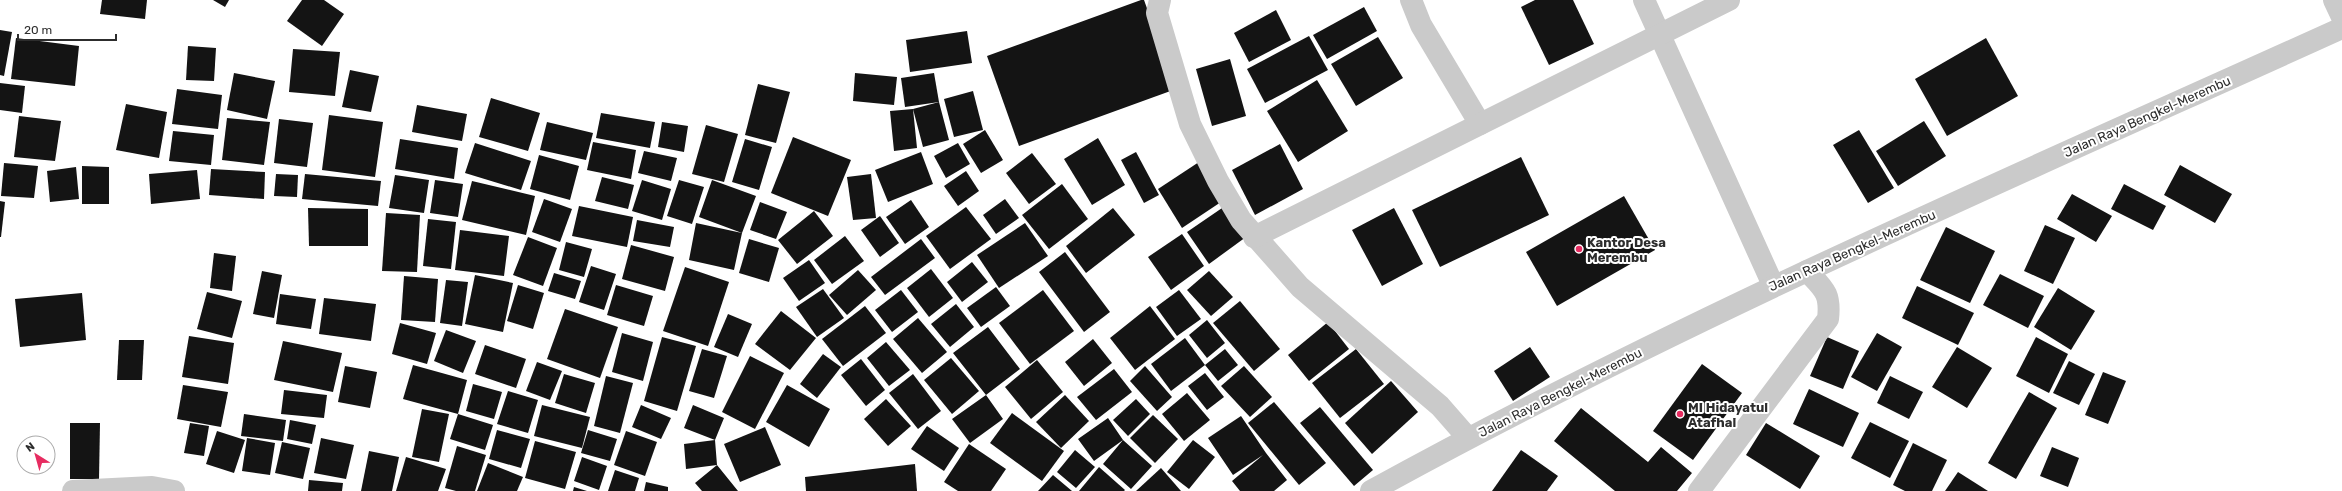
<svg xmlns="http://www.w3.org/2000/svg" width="2342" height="491" font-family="Rubik,sans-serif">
<rect width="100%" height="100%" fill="#fff"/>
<g fill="#141414">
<path d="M102 0H147L145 19 100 14Z"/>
<path d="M213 0H229L225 7Z"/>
<path d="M302 0H324L344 14 322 46 287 21Z"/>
<path d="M1141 0H1144L1176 89 1019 146 987 56Z"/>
<path d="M1535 0H1573L1594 44 1549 65 1521 7Z"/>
<path d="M1364 7 1377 31 1327 59 1313 35Z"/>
<path d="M1276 10 1291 40 1249 62 1234 33Z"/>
<path d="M0 30 12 32 4 76 0 75Z"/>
<path d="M967 31 972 63 910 72 906 40Z"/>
<path d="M1309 36 1328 70 1265 103 1247 69Z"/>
<path d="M1378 37 1403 78 1356 106 1331 64Z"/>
<path d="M16 38 79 46 75 86 11 79Z"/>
<path d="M1986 38 2018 96 1947 136 1915 79Z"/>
<path d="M188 46 216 48 214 81 186 80Z"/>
<path d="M293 49 340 52 335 96 289 92Z"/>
<path d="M1230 59 1246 116 1212 126 1196 69Z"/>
<path d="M350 70 379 76 371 112 342 107Z"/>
<path d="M234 73 275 81 267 119 227 110Z"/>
<path d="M855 73 897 77 894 105 853 101Z"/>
<path d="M934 73 939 102 905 107 901 78Z"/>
<path d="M1317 80 1348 131 1298 162 1267 111Z"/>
<path d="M0 83 25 86 22 113 0 110Z"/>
<path d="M758 84 790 92 776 143 745 135Z"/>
<path d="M177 89 222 95 218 129 172 124Z"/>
<path d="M973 91 983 130 954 137 944 99Z"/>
<path d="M491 98 540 113 528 151 479 137Z"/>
<path d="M939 102 949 140 923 147 913 109 917 148 894 151 890 111 913 109Z"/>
<path d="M126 104 167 112 159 158 116 150Z"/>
<path d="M417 105 467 114 462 141 412 132Z"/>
<path d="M601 113 655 122 650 148 596 138Z"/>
<path d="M329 115 383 122 375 177 322 170Z"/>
<path d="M19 116 61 121 55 161 14 157Z"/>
<path d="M227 118 270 122 264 165 222 160Z"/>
<path d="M279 119 313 123 307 167 274 163Z"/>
<path d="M1924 121 1946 156 1898 186 1876 151Z"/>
<path d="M547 122 593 133 586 160 540 150Z"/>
<path d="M662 122 688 126 684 152 658 147Z"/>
<path d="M706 125 738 134 724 182 692 174Z"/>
<path d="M985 130 1003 160 981 173 963 144Z"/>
<path d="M1859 130 1894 188 1868 203 1833 145Z"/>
<path d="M173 131 214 135 211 165 169 161Z"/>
<path d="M793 137 851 160 828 216 771 193Z"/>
<path d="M1098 138 1125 185 1092 205 1064 159Z"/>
<path d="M400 139 458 148 454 179 395 169Z"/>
<path d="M745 139 772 147 759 190 732 182Z"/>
<path d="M593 142 636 150 631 179 587 170Z"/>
<path d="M475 143 531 161 521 190 465 173Z"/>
<path d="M958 143 970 164 946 178 934 156Z"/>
<path d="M1280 144 1303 189 1255 215 1232 170Z"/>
<path d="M644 151 677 158 671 181 638 173Z"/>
<path d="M921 152 933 184 888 202 875 170Z"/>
<path d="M1136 152 1159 195 1144 203 1121 160Z"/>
<path d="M1032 153 1056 184 1029 204 1006 173Z"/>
<path d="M539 155 579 166 570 200 530 189Z"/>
<path d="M1521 157 1549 215 1440 267 1412 210Z"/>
<path d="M1199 162 1224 200 1182 228 1158 189Z"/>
<path d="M4 163 38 166 34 198 1 196Z"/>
<path d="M2180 165 2232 194 2215 223 2164 195Z"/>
<path d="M82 166 109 167V204H82Z"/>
<path d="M76 167 79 199 50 202 47 171Z"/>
<path d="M211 169 265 172 264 199 209 195Z"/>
<path d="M197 170 200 199 151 204 149 174Z"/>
<path d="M966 171 979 191 958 206 944 186Z"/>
<path d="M276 174 298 175 297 197 274 196Z"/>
<path d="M305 174 381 181 378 206 302 199Z"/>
<path d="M871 174 876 218 853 220 847 177Z"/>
<path d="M395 175 429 180 424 213 389 208Z"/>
<path d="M602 177 634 185 628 209 595 201Z"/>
<path d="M435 180 463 184 458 217 430 213Z"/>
<path d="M642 180 671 189 662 220 632 211Z"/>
<path d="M679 180 704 187 692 224 667 216Z"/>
<path d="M712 180 756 196 742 233 734 270 689 260 696 223 742 233 699 217Z"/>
<path d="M472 181 535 196 526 235 462 220Z"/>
<path d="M1062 184 1088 219 1049 249 1022 215Z"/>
<path d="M2124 184 2166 206 2153 230 2111 209Z"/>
<path d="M2072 194 2112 216 2096 242 2057 219Z"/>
<path d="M1624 196 1655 250 1557 306 1526 252Z"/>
<path d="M544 199 572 209 560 242 532 232Z"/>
<path d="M1005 199 1019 218 996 234 983 215Z"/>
<path d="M911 200 929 227 905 244 886 217Z"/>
<path d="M0 201 5 202 1 237H0Z"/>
<path d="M760 202 787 212 776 239 750 230Z"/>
<path d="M579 206 633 217 627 247 572 236Z"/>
<path d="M1225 206 1246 237 1209 264 1187 232Z"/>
<path d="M966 207 991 239 950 269 926 236Z"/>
<path d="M308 208 368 209V246H309Z"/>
<path d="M1113 208 1135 235 1086 273 1066 246Z"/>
<path d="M1394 208 1423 264 1382 286 1352 230Z"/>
<path d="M814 211 833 236 797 264 778 240Z"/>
<path d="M386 213 420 215 417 272 382 271Z"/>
<path d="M880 216 899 243 880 257 861 230Z"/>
<path d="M428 219 456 222 451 269 423 266Z"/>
<path d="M637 220 674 227 670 247 633 241Z"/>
<path d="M1025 223 1048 256 999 288 977 255Z"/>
<path d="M2045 225 2075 238 2053 284 2024 271Z"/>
<path d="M1946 227 1995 251 1970 303 1920 280Z"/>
<path d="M460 230 509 236 504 276 455 270Z"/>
<path d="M1182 234 1204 266 1171 290 1148 257Z"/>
<path d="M845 236 864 261 832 284 814 260Z"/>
<path d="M528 237 557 248 543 286 513 275Z"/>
<path d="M749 239 779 248 769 282 739 273Z"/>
<path d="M921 239 935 258 885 295 871 277Z"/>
<path d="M566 242 592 249 584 277 559 270Z"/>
<path d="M631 245 674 257 665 291 622 279Z"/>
<path d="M1065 252 1110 312 1084 332 1039 272Z"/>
<path d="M214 253 236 256 232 291 210 288Z"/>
<path d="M809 260 825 283 799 301 783 278Z"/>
<path d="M972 262 988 282 962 302 947 282Z"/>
<path d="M591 266 616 274 604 310 579 302Z"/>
<path d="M685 267 729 282 708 346 663 331Z"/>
<path d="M931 269 953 298 929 317 907 288Z"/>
<path d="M858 270 876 290 847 315 829 295Z"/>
<path d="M262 271 282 275 274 318 253 314Z"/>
<path d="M1209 271 1233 297 1211 316 1187 290Z"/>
<path d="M554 273 581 281 575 299 548 291Z"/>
<path d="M2000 274 2044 296 2028 328 1983 305Z"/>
<path d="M475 275 513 283 503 332 465 324Z"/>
<path d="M404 276 438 279 435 322 401 320Z"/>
<path d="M446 280 468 282 462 326 440 323Z"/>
<path d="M518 285 544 293 533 329 507 321Z"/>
<path d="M616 285 653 296 644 326 607 315Z"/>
<path d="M1917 286 1974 313 1958 345 1902 318Z"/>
<path d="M996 287 1010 306 981 327 967 308Z"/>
<path d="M2058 288 2095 311 2071 350 2034 327Z"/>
<path d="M823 289 844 318 817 337 796 307Z"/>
<path d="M901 290 918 312 892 332 875 310Z"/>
<path d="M1043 290 1074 331 1030 364 999 323Z"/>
<path d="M1179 290 1201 319 1177 336 1156 307Z"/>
<path d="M207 292 242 301 232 338 197 329Z"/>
<path d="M82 293 86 340 20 347 15 299Z"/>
<path d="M280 294 316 299 311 329 276 324Z"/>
<path d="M324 298 376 304 371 341 319 334Z"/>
<path d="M1240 301 1280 349 1254 371 1213 323Z"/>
<path d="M956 304 974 327 950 347 931 324Z"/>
<path d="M865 306 886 333 843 366 822 339Z"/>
<path d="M1150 306 1175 339 1135 370 1110 338Z"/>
<path d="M565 309 618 327 600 378 547 359Z"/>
<path d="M781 311 816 338 790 370 755 344Z"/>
<path d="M728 314 752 324 738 357 714 347Z"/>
<path d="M918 318 947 352 922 373 893 339Z"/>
<path d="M1207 320 1225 343 1207 358 1189 335Z"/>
<path d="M1328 322 1349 349 1309 381 1288 355Z"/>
<path d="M400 323 436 333 427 364 392 354Z"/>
<path d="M988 327 1020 369 986 395 1003 419 970 443 952 419 986 395 953 353Z"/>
<path d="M446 330 476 341 463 373 434 361Z"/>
<path d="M622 333 653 342 643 381 612 372Z"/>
<path d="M1877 333 1902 347 1877 391 1851 377Z"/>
<path d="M189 336 234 343 228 384 182 377Z"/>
<path d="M662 337 696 346 677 411 644 401Z"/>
<path d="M1827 337 1859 351 1843 389 1810 376Z"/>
<path d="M2036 337 2068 354 2049 393 2016 376Z"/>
<path d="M1185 338 1205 365 1171 391 1151 364Z"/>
<path d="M1093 339 1112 363 1084 386 1065 362Z"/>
<path d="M119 340H144L142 380H117Z"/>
<path d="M283 341 342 353 333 392 274 380Z"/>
<path d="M886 342 910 370 889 386 867 358Z"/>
<path d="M485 345 526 359 516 388 475 374Z"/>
<path d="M1530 347 1550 377 1513 401 1494 371Z"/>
<path d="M1957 347 1992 368 1967 408 1932 387Z"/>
<path d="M702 349 727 356 714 398 689 391Z"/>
<path d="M1225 349 1238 365 1218 381 1205 365Z"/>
<path d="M1356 349 1384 384 1340 418 1312 383Z"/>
<path d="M823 354 841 367 817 398 800 384Z"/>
<path d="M750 356 784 373 755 429 722 412Z"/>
<path d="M951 358 979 391 952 414 924 380Z"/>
<path d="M861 359 885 390 866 406 841 375Z"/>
<path d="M1037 360 1063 392 1031 419 1005 387Z"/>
<path d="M2069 361 2095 374 2079 405 2053 393Z"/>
<path d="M537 362 562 371 550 400 526 391Z"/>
<path d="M1702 364 1742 393 1693 460 1653 431Z"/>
<path d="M413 365 467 380 458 414 403 399Z"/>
<path d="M345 366 377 372 370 408 338 402Z"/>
<path d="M1145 366 1172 397 1157 411 1130 381Z"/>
<path d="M1244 366 1272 397 1250 417 1221 386Z"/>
<path d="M1114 369 1132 392 1096 420 1077 397Z"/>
<path d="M2103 372 2126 381 2108 424 2085 415Z"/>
<path d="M1205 373 1224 397 1207 410 1188 386Z"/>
<path d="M564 374 595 383 586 413 555 403Z"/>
<path d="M913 374 941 411 918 429 889 393Z"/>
<path d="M606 376 633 383 620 433 594 426Z"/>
<path d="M1890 376 1923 392 1909 419 1877 403Z"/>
<path d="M1391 381 1418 412 1372 454 1345 423Z"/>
<path d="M473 384 502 392 494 419 466 411Z"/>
<path d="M183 385 228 392 221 427 177 419Z"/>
<path d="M787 385 830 409 809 447 766 422Z"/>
<path d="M1809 389 1859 413 1843 447 1793 424Z"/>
<path d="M284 390 327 395 324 418 281 414Z"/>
<path d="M508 391 538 400 528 433 497 424Z"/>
<path d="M2029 392 2057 408 2016 479 1988 463Z"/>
<path d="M1187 393 1210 420 1184 441 1162 414Z"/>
<path d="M1065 395 1089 421 1061 448 1036 422Z"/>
<path d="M886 399 911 426 888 446 864 419Z"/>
<path d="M1136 399 1150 414 1128 436 1113 420Z"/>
<path d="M1274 402 1326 463 1299 485 1248 423Z"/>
<path d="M542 405 590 417 582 448 534 436Z"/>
<path d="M641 405 671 418 661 439 632 427Z"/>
<path d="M693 405 724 418 715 440 717 465 738 491H702L695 483 717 465 686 469 684 444 715 440 684 428Z"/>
<path d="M1320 407 1373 470 1354 486 1300 423Z"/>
<path d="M1581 408 1648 462 1661 447 1692 473 1677 491H1615L1554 441Z"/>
<path d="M422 409 449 414 439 462 412 457Z"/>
<path d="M1012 413 1064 451 1042 481 990 443Z"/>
<path d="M244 414 286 420 283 441 241 436Z"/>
<path d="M458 414 493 425 485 450 450 439Z"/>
<path d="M1153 415 1178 439 1155 463 1130 438Z"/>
<path d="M1241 416 1266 453 1287 480 1274 491H1240L1232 481 1263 455 1233 475 1208 438Z"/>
<path d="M1108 418 1123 440 1152 466 1131 489 1103 464 1123 440 1094 461 1078 439Z"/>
<path d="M290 420 316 425 312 444 287 439Z"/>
<path d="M1870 422 1909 441 1890 478 1851 458Z"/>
<path d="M70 423H100L99 479H70Z"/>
<path d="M190 423 209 426 204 456 184 453Z"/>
<path d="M1766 423 1820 456 1800 489 1746 455Z"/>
<path d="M927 426 959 448 944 471 911 449Z"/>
<path d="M765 427 781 465 740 482 724 444Z"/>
<path d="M497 430 530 439 521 468 489 459Z"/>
<path d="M588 430 617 439 610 461 581 453Z"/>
<path d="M217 431 245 440 234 473 206 464Z"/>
<path d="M626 431 657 442 645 476 614 465Z"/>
<path d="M247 438 275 443 270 475 242 471Z"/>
<path d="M321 438 354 445 346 479 314 473Z"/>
<path d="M1193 440 1215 457 1189 489 1167 472Z"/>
<path d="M535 441 576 452 565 489 525 478Z"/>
<path d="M282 442 310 448 303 479 275 473Z"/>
<path d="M1913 443 1947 460 1932 491H1905L1893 485Z"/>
<path d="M969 444 1006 469 991 491H958L944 482Z"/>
<path d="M457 446 486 455 475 491H456L445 488Z"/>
<path d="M2052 447 2079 458 2068 487 2040 476Z"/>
<path d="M1075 450 1095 467 1076 488 1057 472Z"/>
<path d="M1521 450 1558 476 1547 491H1492Z"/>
<path d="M369 451 399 457 392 491H361Z"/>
<path d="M406 457 446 469 438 491H396Z"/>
<path d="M582 457 607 466 599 490 574 481Z"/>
<path d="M488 463 523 477 517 491H477Z"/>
<path d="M915 464 917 491H806L805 477Z"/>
<path d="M1099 467 1125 490 1124 491H1079Z"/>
<path d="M1161 468 1181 491H1136Z"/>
<path d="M615 470 639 478 635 491H608Z"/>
<path d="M1958 472 1988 491H1945Z"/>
<path d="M1053 475 1072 491H1038Z"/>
<path d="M309 480 343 483 342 491H308Z"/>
<path d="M646 482 668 487V491H644Z"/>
<path d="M574 487 587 491H573Z"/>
</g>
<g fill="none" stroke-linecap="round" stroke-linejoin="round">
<g stroke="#cacaca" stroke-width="22">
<path d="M1160 0 1157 13 1190 124 1218 181 1241 220 1300 287 1440 406 1468 438"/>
<path d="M1411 0 1421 25 1480 124"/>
<path d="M1644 0 1773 285"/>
<path d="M2334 0 2342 17"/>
<path d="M1254 237 1729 0"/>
<path d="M73 491 152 487 174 491"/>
<path d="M1371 491C1685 318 2015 176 2342 28"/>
<path d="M1699 491 1828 319C1831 293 1824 289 1807 271"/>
</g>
</g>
<g fill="#e72c61" stroke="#fff" stroke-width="1.5">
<circle cx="1579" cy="249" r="4"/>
<circle cx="1680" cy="414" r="4"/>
</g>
<g text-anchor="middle" stroke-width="4" stroke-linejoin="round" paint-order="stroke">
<g font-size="13" fill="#2d2d2d" stroke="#fff">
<text transform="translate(2147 116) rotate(-24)" y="5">Jalan Raya Bengkel-Merembu</text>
<text transform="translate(1852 250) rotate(-24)" y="5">Jalan Raya Bengkel-Merembu</text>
<text transform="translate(1560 392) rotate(-27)" y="5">Jalan Raya Bengkel-Merembu</text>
</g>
<g font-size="13" font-weight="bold" fill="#2d2d2d" stroke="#fff" text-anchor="start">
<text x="1587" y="247">Kantor Desa<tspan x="1587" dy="15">Merembu</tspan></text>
<text x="1688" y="412">MI Hidayatul<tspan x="1688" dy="15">Atafhal</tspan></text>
</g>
</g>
<g transform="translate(36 455) rotate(323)"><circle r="19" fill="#ffffff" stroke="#ababab"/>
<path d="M0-3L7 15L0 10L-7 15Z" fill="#e72c61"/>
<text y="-6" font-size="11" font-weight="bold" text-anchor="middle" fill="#2d2d2d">N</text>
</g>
<path d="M18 34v6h98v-6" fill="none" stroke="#2d2d2d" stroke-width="2"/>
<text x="24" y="34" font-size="12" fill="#2d2d2d" stroke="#ffffff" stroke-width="3" paint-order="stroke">20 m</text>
</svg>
